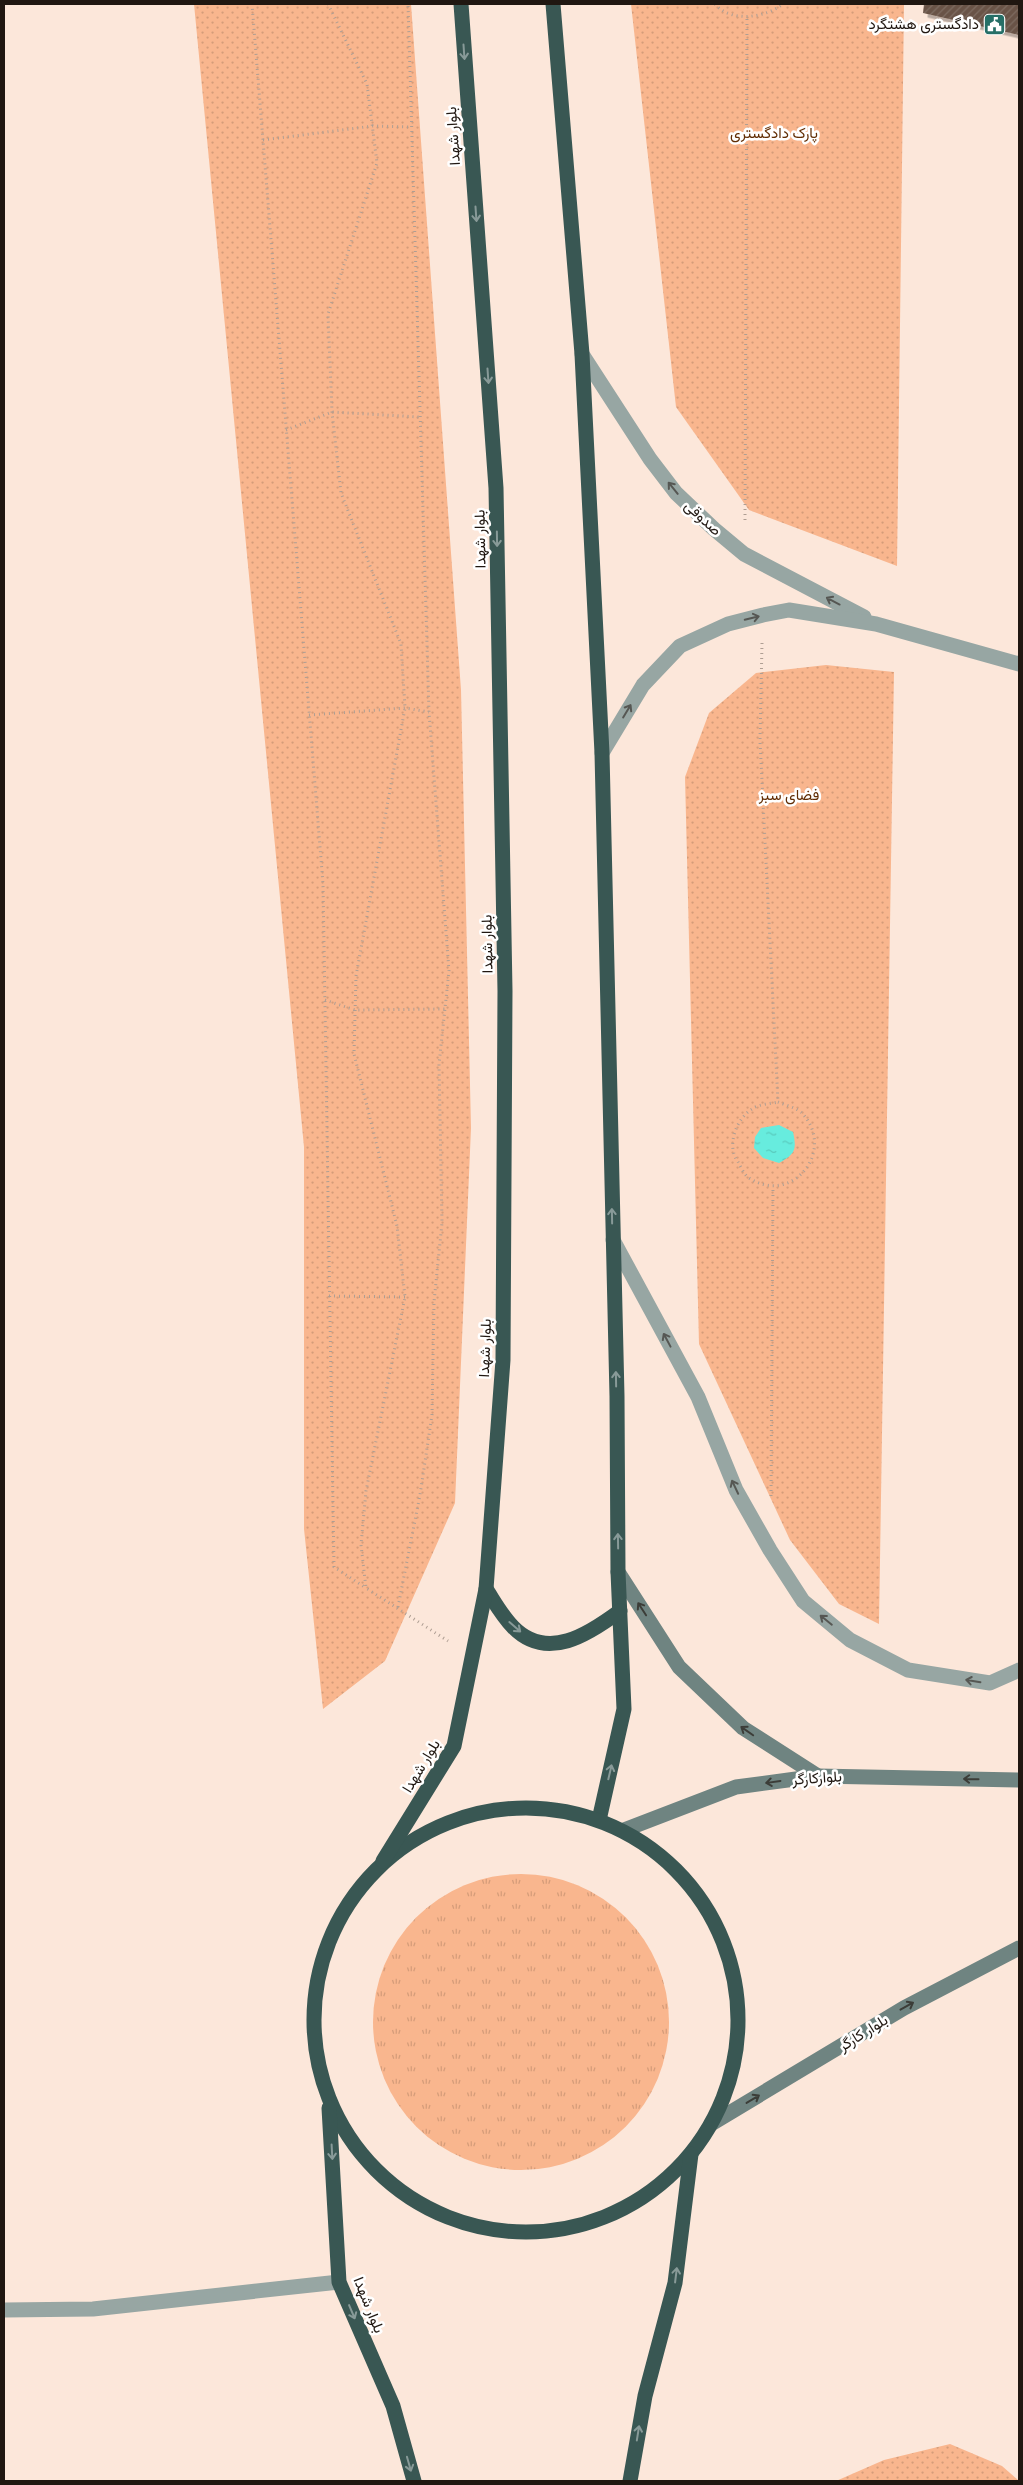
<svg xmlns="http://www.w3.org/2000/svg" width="1023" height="2485" font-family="'IBM Plex Sans',Vazirmatn,sans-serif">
<defs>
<pattern id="grass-tufts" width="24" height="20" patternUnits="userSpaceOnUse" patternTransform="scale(1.25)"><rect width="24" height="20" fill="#f9b68e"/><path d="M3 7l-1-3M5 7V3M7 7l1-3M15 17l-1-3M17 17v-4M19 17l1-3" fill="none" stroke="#d59c79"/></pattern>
<pattern id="park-dots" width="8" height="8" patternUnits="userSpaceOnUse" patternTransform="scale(1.25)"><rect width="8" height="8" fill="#f9b68e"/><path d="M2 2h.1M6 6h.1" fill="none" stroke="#d59c79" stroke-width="1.8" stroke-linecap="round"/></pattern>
<pattern id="water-ripples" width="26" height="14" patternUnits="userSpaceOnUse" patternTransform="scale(1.25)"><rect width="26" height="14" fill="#67ecde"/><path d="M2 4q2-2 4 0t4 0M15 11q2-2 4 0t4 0" fill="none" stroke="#59cabd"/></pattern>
<pattern id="building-hatch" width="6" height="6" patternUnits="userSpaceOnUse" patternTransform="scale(1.25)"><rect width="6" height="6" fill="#695346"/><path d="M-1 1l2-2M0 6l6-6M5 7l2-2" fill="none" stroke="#7e6c62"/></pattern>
<filter id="shadow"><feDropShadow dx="4.5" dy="4.5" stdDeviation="0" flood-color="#0004"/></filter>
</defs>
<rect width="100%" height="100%" fill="#fce7da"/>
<circle fill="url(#grass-tufts)" cx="521" cy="2022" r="148"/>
<g fill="url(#park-dots)">
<path d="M194 4H411L461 690 471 1128 455 1503 385 1661 323 1709 304 1529V1147Z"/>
<path d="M631 4H904L897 566 749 510 676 407Z"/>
<path d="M826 665 894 672 879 1624 839 1604 790 1540 699 1344 685 777 709 713 756 673Z"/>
<path d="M950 2444 1002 2466 1019 2481H836L884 2460Z"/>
</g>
<path fill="url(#water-ripples)" d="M779 1125 793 1132C797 1150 795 1154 779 1163L763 1158 754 1148 755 1137 761 1128Z"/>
<path fill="url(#building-hatch)" filter="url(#shadow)" d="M924 4H1019V35L923 13Z"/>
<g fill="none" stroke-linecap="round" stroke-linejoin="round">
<g stroke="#ae9e93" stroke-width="3" stroke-dasharray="1 4" stroke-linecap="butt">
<path d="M252 4 323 884 334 1567 366 1588"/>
<path d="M328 4 367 84 377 163 328 314 332 412 341 493 401 644 405 708 356 976 354 1054 397 1226 405 1297 366 1491 361 1545 366 1588 448 1641"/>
<path d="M715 4C731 23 765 18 783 4"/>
<path d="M263 140 373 126 411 127"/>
<path d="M286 430 332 412 419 417"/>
<path d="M745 520 747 18"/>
<path d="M762 643 760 741 778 1102"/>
<path d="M309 715 405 708 429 712"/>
<path d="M325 1000 355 1010 445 1009"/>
<path d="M778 1102C785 1105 797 1108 802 1113 837 1151 792 1206 749 1178 744 1175 741 1167 738 1162 726 1146 736 1119 752 1109 758 1104 770 1104 778 1102Z"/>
<path d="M329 1296 405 1297"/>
<path d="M771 1496 773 1186"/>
<path d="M398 1607 420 1495 432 1415 434 1302 442 1223 439 1064 449 971 429 712 408 4"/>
</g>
<path stroke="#97a6a3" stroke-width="15" d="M613 1240 698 1397 736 1490 770 1550 803 1601 850 1640 908 1670 990 1683 1019 1670"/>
<g stroke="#97a6a3" stroke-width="15">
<path d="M582 354 650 459 676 493 714 529 744 554 864 617"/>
<path d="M602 753 643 685 680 646 728 624 763 615 789 610 876 624 1019 664"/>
<path d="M4 2310 93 2309 339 2282"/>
</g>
<g stroke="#6f8481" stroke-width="15">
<path d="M618 1572 679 1667 743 1728 818 1776"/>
<path d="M624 1830 736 1787 818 1776 1019 1780"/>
<path d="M711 2124 904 2008 1019 1948"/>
</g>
<g stroke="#395753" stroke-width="15">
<path d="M553 4 582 354 602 753 617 1396 618 1572 624 1709 599 1820"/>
<path d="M486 1589C494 1601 502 1616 513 1627 547 1662 589 1634 620 1611"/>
<circle cx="526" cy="2020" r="212"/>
<path d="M383 1861 454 1746 486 1589 503 1360 505 991 496 488 461 4"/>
<path d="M329 2108 339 2282 393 2406 414 2481"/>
<path d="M630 2481 645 2396 675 2283 691 2154"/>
</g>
</g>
<defs><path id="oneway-shaft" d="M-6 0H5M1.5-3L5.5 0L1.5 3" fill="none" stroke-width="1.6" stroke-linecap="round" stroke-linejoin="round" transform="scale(1.25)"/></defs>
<g stroke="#889a98">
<use href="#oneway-shaft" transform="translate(464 52) rotate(86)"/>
<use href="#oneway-shaft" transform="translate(476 214) rotate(86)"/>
<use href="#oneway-shaft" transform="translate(488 376) rotate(86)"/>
<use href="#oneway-shaft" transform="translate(497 539) rotate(89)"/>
<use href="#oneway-shaft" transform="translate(612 1216) rotate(-91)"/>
<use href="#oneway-shaft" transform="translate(616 1379) rotate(-91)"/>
<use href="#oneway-shaft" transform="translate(618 1541) rotate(-91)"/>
<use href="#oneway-shaft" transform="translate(515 1627) rotate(41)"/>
<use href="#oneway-shaft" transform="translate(610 1772) rotate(-77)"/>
<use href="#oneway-shaft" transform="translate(332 2152) rotate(87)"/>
<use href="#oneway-shaft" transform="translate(676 2275) rotate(-83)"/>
<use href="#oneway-shaft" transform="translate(352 2312) rotate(67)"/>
<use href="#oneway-shaft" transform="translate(638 2433) rotate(-81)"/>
<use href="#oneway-shaft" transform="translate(409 2464) rotate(74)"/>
</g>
<g stroke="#565753">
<use href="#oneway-shaft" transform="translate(673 488) rotate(-129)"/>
<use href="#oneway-shaft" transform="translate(833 601) rotate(-152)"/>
<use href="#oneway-shaft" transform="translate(752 618) rotate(-14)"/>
<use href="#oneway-shaft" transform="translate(627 711) rotate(-59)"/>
<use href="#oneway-shaft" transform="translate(667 1340) rotate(-118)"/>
<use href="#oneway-shaft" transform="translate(735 1487) rotate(-115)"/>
<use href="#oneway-shaft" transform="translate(826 1620) rotate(-141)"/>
<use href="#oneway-shaft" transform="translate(973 1681) rotate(-171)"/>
</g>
<g stroke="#3c3d38">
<use href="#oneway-shaft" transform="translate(642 1609) rotate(-123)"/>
<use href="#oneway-shaft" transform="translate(747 1731) rotate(-145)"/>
<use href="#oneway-shaft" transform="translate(971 1779) rotate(-179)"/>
<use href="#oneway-shaft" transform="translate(773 1782) rotate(172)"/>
<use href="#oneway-shaft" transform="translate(907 2006) rotate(-29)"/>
<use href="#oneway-shaft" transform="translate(753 2099) rotate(-31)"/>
</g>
<defs>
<symbol id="civic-square" viewBox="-11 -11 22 22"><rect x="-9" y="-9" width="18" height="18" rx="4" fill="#266f67" stroke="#fff"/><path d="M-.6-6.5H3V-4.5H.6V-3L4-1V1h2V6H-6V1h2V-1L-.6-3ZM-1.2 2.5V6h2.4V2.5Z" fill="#fff"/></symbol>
</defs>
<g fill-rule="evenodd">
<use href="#civic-square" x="982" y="12" width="25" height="25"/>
</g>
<g text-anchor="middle" stroke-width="5" stroke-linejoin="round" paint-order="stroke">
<g font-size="15" fill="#201711" stroke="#fff" text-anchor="end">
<text x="979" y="29">دادگستری هشتگرد</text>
</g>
<g font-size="15" fill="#622e05" stroke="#fff">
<text x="774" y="138">پارک دادگستری</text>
<text x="789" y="800">فضای سبز</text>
</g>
<g font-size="15" fill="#201711" stroke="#fff">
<text transform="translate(453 136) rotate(-94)" y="5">بلوار شهدا</text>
<text transform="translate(703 518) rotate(43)" y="5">صدوقی</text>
<text transform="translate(480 539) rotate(-91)" y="5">بلوار شهدا</text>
<text transform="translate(487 944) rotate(-91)" y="5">بلوار شهدا</text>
<text transform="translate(485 1348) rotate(-88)" y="5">بلوار شهدا</text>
<text transform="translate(421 1766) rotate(-59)" y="5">بلوار شهدا</text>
<text transform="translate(817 1778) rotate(-4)" y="5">بلوارکارگر</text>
<text transform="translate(863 2033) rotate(-32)" y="5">بلوار کارگر</text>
<text transform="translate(369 2305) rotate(68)" y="5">بلوار شهدا</text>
</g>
</g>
<rect width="1023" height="2485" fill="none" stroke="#201711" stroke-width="10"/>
</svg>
